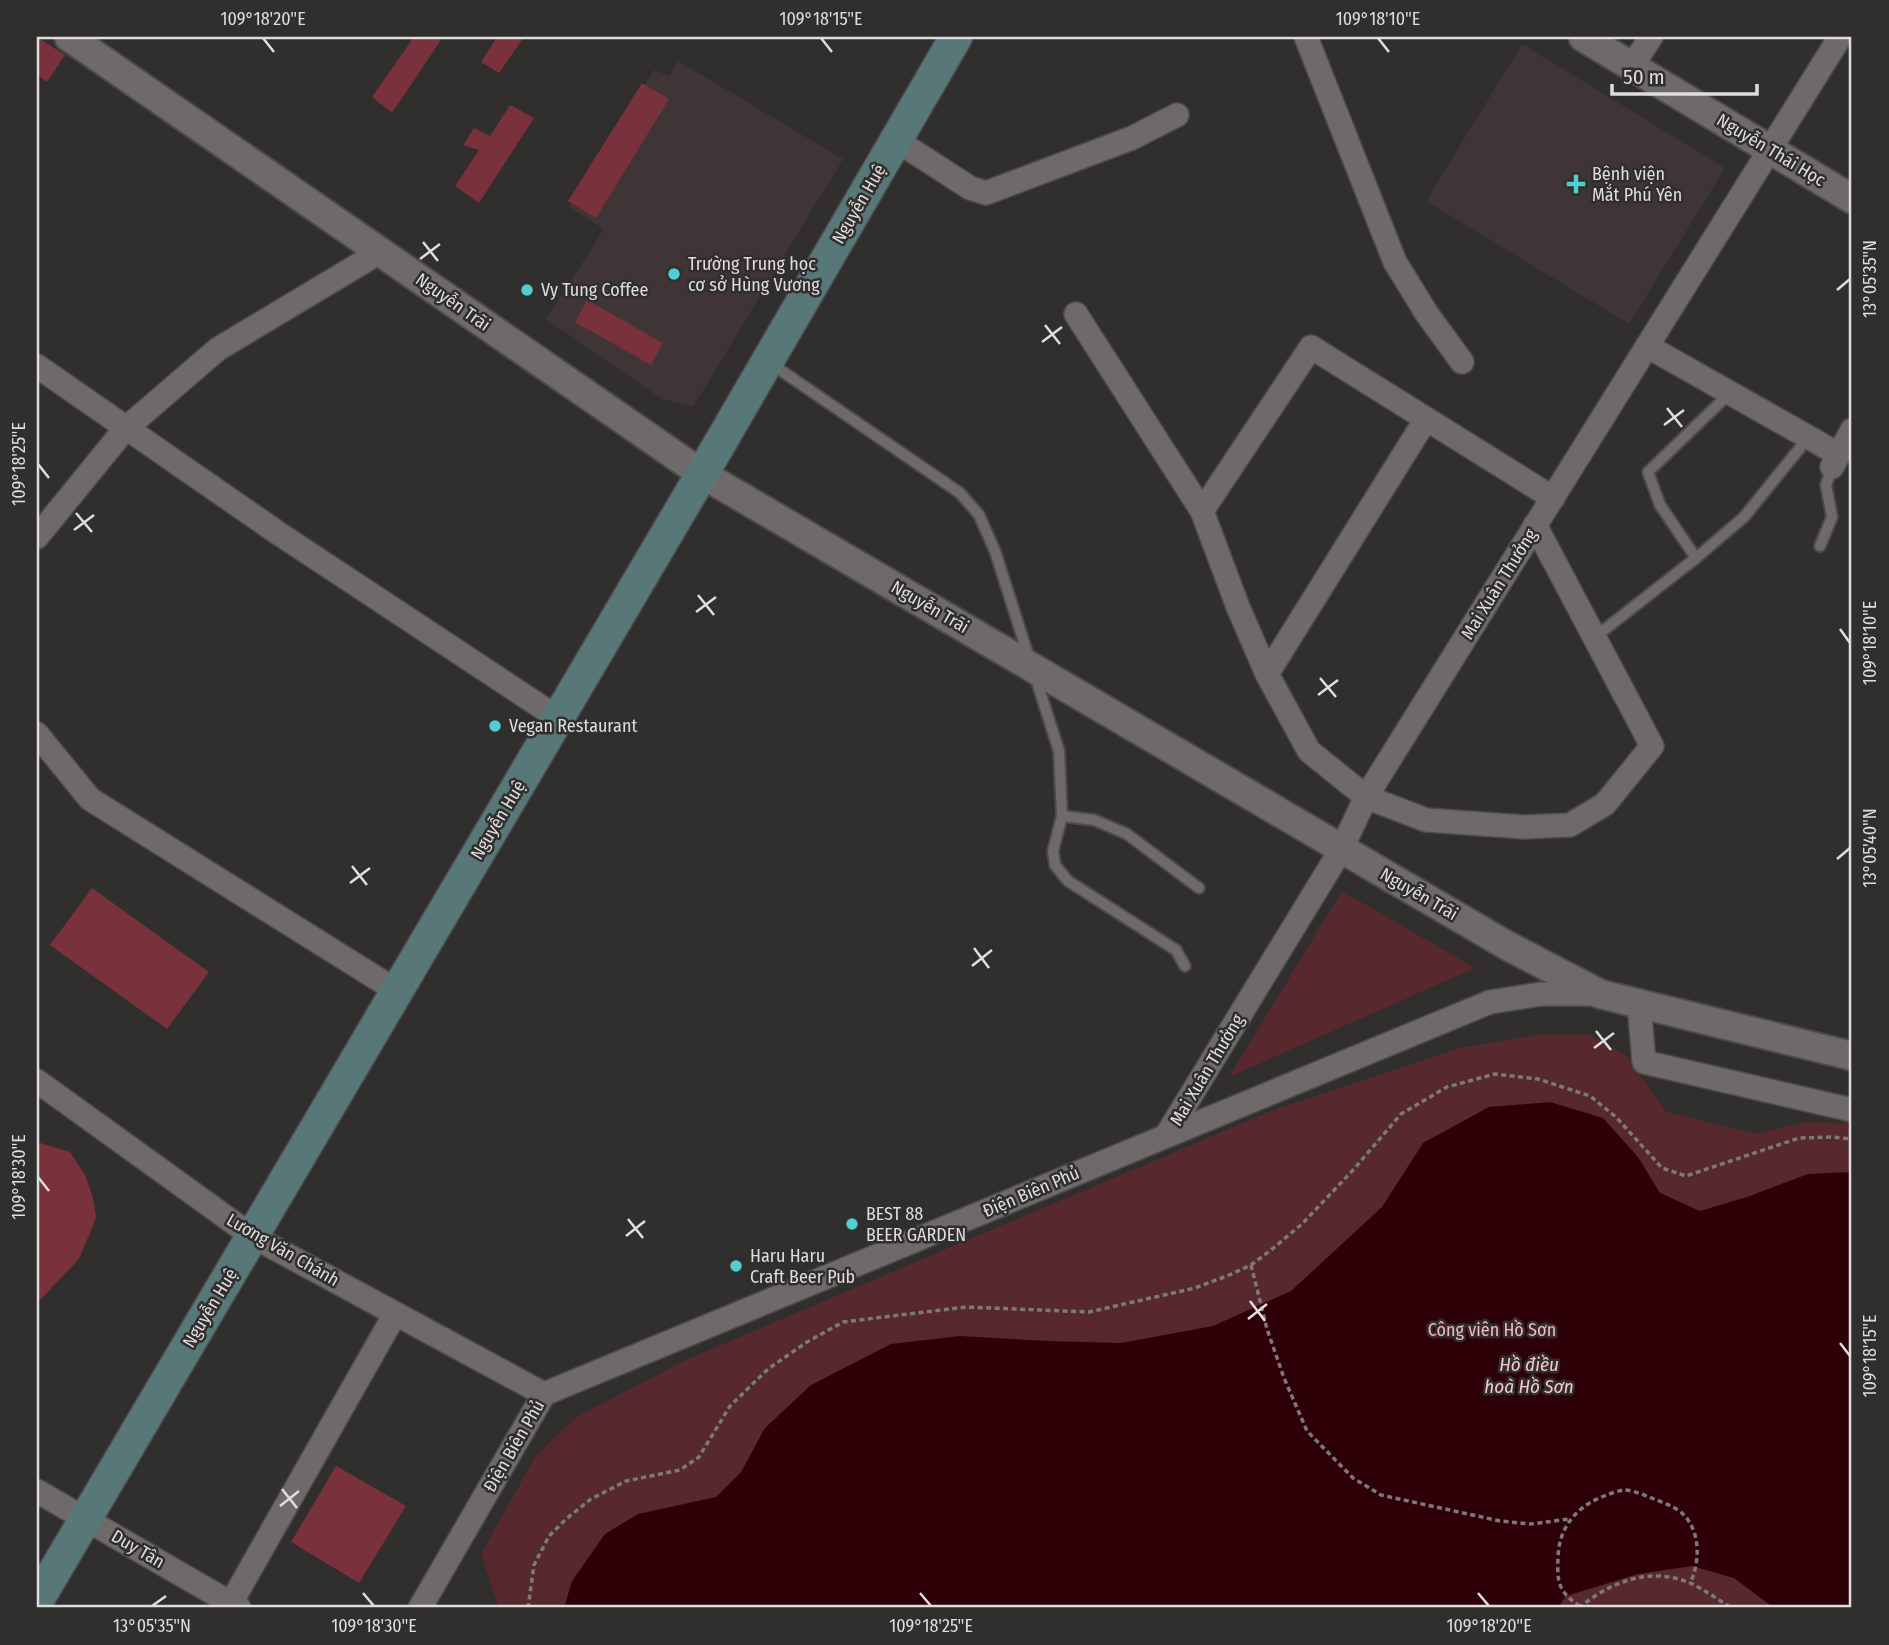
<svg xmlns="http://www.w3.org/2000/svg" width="1889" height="1645" font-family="'Fira Sans Condensed',sans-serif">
<rect width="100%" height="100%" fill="#312e2e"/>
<g fill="#3f3536">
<path d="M1522 44 1725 168 1629 324 1426 201Z"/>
<path d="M678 61 843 159 693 407 662 399 546 319 604 229 569 207 654 70 669 76Z"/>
</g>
<g fill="#57292f">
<path d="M1342 891 1475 968 1229 1077Z"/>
<path d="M1541 1034 1591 1035 1627 1056 1666 1112 1757 1134 1805 1122 1852 1123V1608H499L481 1554 535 1457 576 1417 688 1359 1271 1111 1459 1048Z"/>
</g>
<path fill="#2e0008" d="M1550 1102 1603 1118 1638 1157 1660 1193 1700 1211 1747 1197 1808 1174 1852 1172V1608H1774L1734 1578 1692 1566 1638 1574 1566 1596 1558 1608H564L572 1581 605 1534 638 1514 716 1497 741 1472 765 1428 811 1385 891 1344 960 1336 1048 1341 1121 1343 1213 1326 1291 1291 1382 1207 1423 1143 1489 1107Z"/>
<g fill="#79313b">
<path d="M37 37 65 55 47 82 37 75Z"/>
<path d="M414 37H443L392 113 372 97Z"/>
<path d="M497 37H524L499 73 481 62Z"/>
<path d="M642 83 669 99 596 218 568 201Z"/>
<path d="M510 105 534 118 479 203 455 186 479 150 463 145 474 128 490 136Z"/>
<path d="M587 300 663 343 651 365 575 322Z"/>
<path d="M92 888 209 972 167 1029 50 945Z"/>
<path d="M37 1142 70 1152 85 1175 93 1198 96 1218 79 1259 37 1303Z"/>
<path d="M336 1466 406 1506 359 1583 291 1542Z"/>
</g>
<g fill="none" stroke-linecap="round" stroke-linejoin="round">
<defs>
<g id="service">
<path d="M770 363 960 493 979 515 995 551 1030 661"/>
<path d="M1730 393 1648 472 1660 505 1696 558 1744 517 1808 438"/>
<path d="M1820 546 1832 517 1826 485 1832 467"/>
<path d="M1595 637 1696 558"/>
<path d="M1035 676 1059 751 1062 816 1053 851 1055 865 1068 881 1176 950 1185 966"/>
<path d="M1062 816 1094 820 1127 834 1199 888"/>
</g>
<g id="minor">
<path d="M1306 37 1395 262 1427 314 1462 362"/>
<path d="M1632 66 1651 37"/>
<path d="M896 140 970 188 986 193 1132 138 1177 115"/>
<path d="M1076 314 1202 511"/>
<path d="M1647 346 1838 454"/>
<path d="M37 366 278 533 558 718"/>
<path d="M1832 467 1852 430"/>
<path d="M1535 525 1652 746 1605 804 1570 825 1524 827 1426 820 1366 797 1309 751 1267 674 1238 607 1202 511 1311 347 1553 498"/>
<path d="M37 537 125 429 218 349 380 252"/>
<path d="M1267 674 1426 419"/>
<path d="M37 734 90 799 397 991"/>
<path d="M1639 1004 1644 1062 1852 1110"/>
<path d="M37 1081 252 1236 544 1394"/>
<path d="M1166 1136 1342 848 1366 797 1840 37"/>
<path d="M37 1491 239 1608"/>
<path d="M231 1603 395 1314"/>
<path d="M420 1608 544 1394 1490 1002 1541 994H1600"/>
</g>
<g id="tertiary">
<path d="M69 37 702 474 1506 945 1600 994 1852 1056"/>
<path d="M1583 37 1852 199"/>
</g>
<path id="secondary" d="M37 1601 702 474 956 37"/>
</defs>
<use href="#service" stroke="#4c4a4a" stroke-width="14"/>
<use href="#minor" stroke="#4c4a4a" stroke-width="26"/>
<use href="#tertiary" stroke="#4c4a4a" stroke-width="32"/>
<use href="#secondary" stroke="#4c4a4a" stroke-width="35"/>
<g stroke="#7c7979" stroke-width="3.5" stroke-dasharray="5 3.5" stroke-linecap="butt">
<path d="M1251 1265 1267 1329 1284 1378 1307 1431 1353 1478 1381 1495 1500 1521 1531 1524 1569 1519"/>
<path d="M1580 1606C1558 1592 1557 1582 1558 1557 1559 1526 1578 1505 1607 1495 1612 1493 1618 1491 1623 1490 1633 1490 1644 1495 1654 1499 1662 1502 1670 1505 1678 1510 1701 1526 1701 1561 1690 1583"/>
<path d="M528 1608 534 1565 549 1536 566 1519 591 1499 626 1481 680 1470 699 1457 730 1406 768 1369 807 1342 843 1322 966 1307 1089 1312 1195 1288 1227 1276 1251 1265 1271 1250 1302 1224 1354 1169 1401 1114 1447 1087 1495 1074 1538 1079 1590 1096 1616 1117 1662 1168 1686 1176 1799 1138 1831 1137 1852 1139"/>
<path d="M1579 1608C1610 1582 1650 1566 1690 1583 1704 1589 1718 1600 1732 1608"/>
</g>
<use href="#service" stroke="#6e6a6a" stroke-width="10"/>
<use href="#minor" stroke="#6e6a6a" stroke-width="23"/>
<use href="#tertiary" stroke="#6e6a6a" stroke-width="28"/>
<use href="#secondary" stroke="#587778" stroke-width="32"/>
</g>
<path fill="none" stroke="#dfdddd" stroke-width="2.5" d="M263 38 274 52M821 38 832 52M1378 38 1389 52M423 242 438 261M420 259 440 244M1837 290 1850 279M1045 325 1060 344M1042 342 1062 327M1667 408 1682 427M1664 425 1684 410M38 464 49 478M76 513 92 532M74 530 94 515M698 595 714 615M696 612 716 597M1840 629 1850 643M1320 678 1336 697M1318 695 1338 680M1837 859 1850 848M352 866 367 885M350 883 370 868M974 948 989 968M972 966 992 950M1596 1031 1611 1050M1594 1048 1614 1033M38 1177 49 1191M628 1219 643 1238M626 1236 645 1221M1250 1301 1265 1321M1248 1319 1267 1304M1840 1343 1850 1356M282 1489 297 1508M280 1506 299 1491M363 1593 374 1606M920 1593 931 1606M1478 1593 1489 1606M152 1606 166 1596"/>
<g fill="#52cdd0" stroke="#312e2e" stroke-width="2.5">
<path d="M1572.5 173.5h7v7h7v7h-7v7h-7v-7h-7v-7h7z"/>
<circle cx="674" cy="274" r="7"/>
<circle cx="527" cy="290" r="7"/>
<circle cx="495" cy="726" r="7"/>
<circle cx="852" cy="1224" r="7"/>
<circle cx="736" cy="1266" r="7"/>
</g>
<g text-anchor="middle" stroke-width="5" stroke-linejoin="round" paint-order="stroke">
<g font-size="18" fill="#dfdddd" stroke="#312e2e">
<text transform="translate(1771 150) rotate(31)" y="6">Nguyễn Thái Học</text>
<text transform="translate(859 204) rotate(-60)" y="6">Nguyễn Huệ</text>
<text transform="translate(453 302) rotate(35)" y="6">Nguyễn Trãi</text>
<text transform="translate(1499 584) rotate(-58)" y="6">Mai Xuân Thưởng</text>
<text transform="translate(930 607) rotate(30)" y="6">Nguyễn Trãi</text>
<text transform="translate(498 820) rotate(-59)" y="6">Nguyễn Huệ</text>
<text transform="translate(1419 894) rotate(30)" y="6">Nguyễn Trãi</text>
<text transform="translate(1207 1070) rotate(-59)" y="6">Mai Xuân Thưởng</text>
<text transform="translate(1031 1192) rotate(-23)" y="6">Điện Biên Phủ</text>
<text transform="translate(283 1250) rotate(30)" y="6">Lương Văn Chánh</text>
<text transform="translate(210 1308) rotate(-59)" y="6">Nguyễn Huệ</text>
<text transform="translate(514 1446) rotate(-60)" y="6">Điện Biên Phủ</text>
<text transform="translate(138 1549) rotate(30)" y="6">Duy Tân</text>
</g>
<g font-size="18" fill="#dfdddd" stroke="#312e2e" text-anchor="start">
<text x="1592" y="180">Bệnh viện<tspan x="1592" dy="21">Mắt Phú Yên</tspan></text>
<text x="688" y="270">Trường Trung học<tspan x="688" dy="21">cơ sở Hùng Vương</tspan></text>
<text x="541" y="296">Vy Tung Coffee</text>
<text x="509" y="732">Vegan Restaurant</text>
<text x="866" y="1220">BEST 88<tspan x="866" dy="21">BEER GARDEN</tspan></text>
<text x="750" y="1262">Haru Haru<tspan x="750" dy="21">Craft Beer Pub</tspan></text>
</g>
<g font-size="18" fill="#f9b6bb" stroke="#312e2e">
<text x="1492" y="1336">Công viên Hồ Sơn</text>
</g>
<g font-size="19" font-style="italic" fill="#f6c8cb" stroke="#312e2e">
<text x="1529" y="1371">Hồ điều<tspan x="1529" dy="22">hoà Hồ Sơn</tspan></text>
</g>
</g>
<rect width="1889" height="1645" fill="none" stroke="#312e2e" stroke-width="77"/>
<path d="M1612 84v10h145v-10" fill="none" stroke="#dfdddd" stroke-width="3.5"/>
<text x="1623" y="84" font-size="21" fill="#dfdddd" stroke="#312e2e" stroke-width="5" paint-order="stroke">50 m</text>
<rect x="38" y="38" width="1812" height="1568" fill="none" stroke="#dfdddd" stroke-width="2.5"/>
<g font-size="18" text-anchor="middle" fill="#dfdddd">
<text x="263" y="25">109°18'20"E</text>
<text x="821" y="25">109°18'15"E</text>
<text x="1378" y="25">109°18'10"E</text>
<text transform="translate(1870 279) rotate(-90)" y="6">13°05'35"N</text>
<text transform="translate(19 464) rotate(-90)" y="6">109°18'25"E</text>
<text transform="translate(1870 643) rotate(-90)" y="6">109°18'10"E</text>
<text transform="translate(1870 848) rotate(-90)" y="6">13°05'40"N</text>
<text transform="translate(19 1177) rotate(-90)" y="6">109°18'30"E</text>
<text transform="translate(1870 1356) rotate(-90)" y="6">109°18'15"E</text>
<text x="152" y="1632">13°05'35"N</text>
<text x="374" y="1632">109°18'30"E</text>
<text x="931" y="1632">109°18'25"E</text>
<text x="1489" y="1632">109°18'20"E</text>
</g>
</svg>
